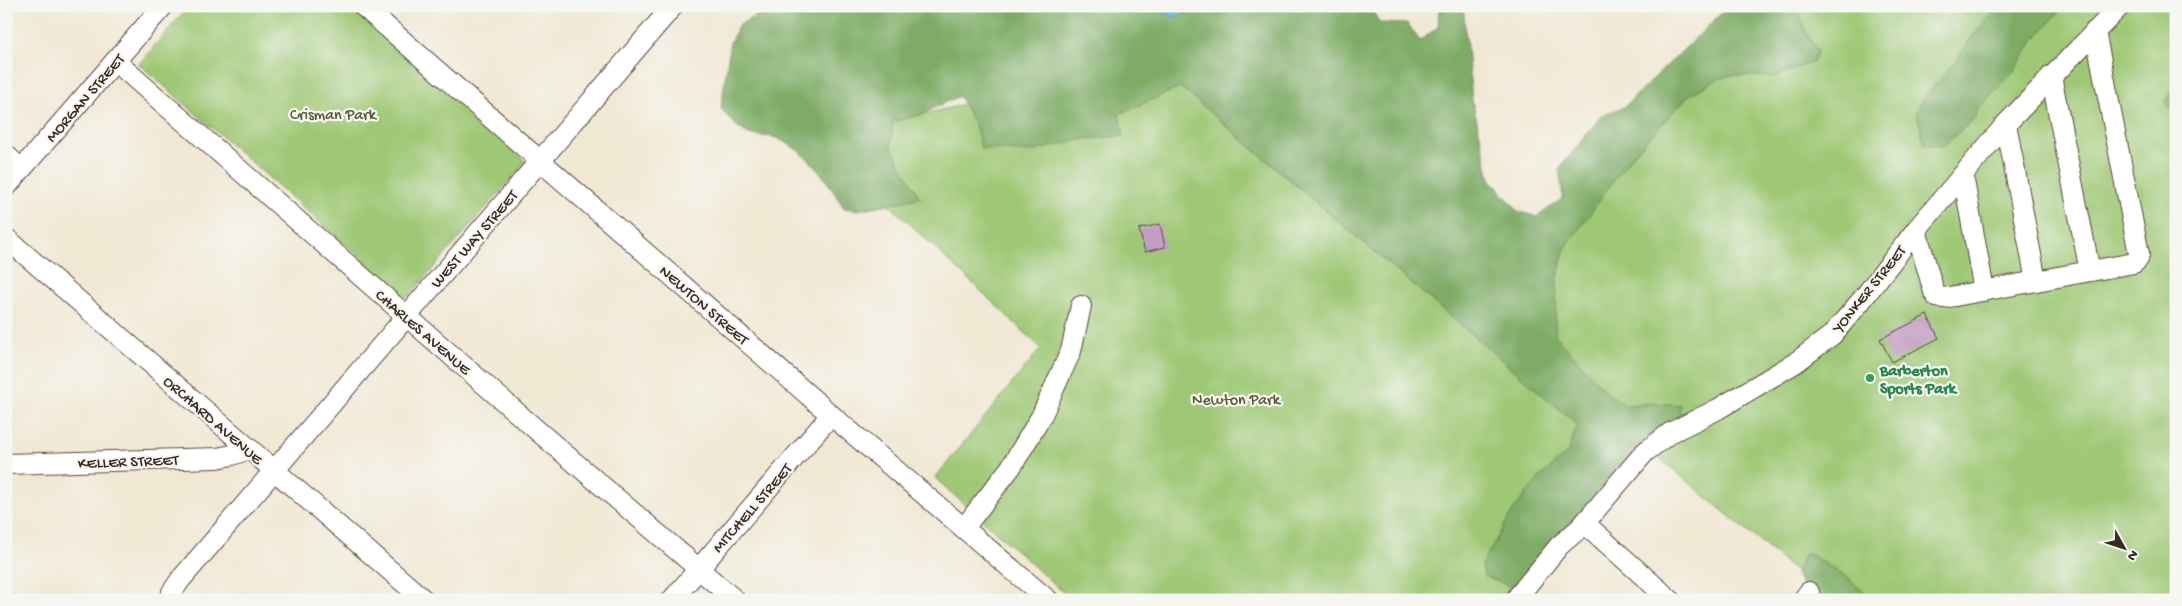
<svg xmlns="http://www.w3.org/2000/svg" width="2182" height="606" font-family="'Gochi Hand',sans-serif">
<rect width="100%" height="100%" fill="#f6f6f2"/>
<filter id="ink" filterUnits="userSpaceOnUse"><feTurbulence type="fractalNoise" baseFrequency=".02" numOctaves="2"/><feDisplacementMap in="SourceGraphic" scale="10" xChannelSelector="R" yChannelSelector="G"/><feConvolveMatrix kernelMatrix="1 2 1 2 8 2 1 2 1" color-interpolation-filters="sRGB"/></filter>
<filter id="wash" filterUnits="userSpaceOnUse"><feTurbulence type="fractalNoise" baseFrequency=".0096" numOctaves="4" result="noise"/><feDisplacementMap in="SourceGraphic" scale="20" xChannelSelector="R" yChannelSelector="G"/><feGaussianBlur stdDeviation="1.12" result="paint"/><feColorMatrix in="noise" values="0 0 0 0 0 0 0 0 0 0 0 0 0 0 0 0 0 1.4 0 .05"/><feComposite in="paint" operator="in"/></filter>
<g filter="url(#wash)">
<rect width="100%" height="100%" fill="#f1e8d4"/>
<g fill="#9ec875" stroke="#6c794a">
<path d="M189 6H348L526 162 407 298 139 64Z"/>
<path d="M1729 6H2176V600H1830L1473 303Z"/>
<path d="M1148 60 1622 462 1507 600H1072L935 478 1041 348 820 139Z"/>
</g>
<g fill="#7eac66" stroke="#5c6b42">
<path d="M773 6H1156L1160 11 1188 14 1199 6H1371L1379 23 1408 24 1420 41 1438 27 1439 6H1463L1472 100 1490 179 1518 211 1537 217 1563 198 1559 169 1602 115 1624 107 1729 6H1797L1805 31 1818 51 1813 62 1772 77 1732 75 1716 80 1688 96 1629 159 1564 250 1557 281 1555 335 1605 391 1625 405 1657 403 1680 405V420L1622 462 1516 589 1484 576 1482 564 1514 509 1541 476 1568 452 1577 424 1181 87 1119 114 1124 136 1084 139 1029 152 981 148 975 125 959 96 920 115 893 122 891 147 920 198 858 210 844 208C825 178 813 156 779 139 772 135 761 137 753 135 741 133 728 118 721 108L730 43 739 25Z"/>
<path d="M1997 6H2064L2033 41 2013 73 1979 108 1974 119 1943 146 1925 145 1916 111 1924 97 1953 65 1970 40Z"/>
<path d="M2176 84V115L2165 101Z"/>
<path d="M1806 552 1844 575 1874 600H1812L1795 574Z"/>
<path d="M6 584 22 600H6Z"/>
</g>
<path fill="#50b7cf" stroke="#467076" d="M1156 6H1199L1176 18 1160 11Z"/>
<g id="blocks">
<g fill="#c39ec3">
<path d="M1160 224 1165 247 1145 252 1139 229Z"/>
<path d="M1927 315 1939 338 1892 362 1880 339Z"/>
</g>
</g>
</g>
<g filter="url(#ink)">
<use href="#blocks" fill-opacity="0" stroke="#564639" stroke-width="1"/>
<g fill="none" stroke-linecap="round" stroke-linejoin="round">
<defs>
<g id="minor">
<path d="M363 6 831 415 1048 600"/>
<path d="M115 61 539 432 735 600"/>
<path d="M2051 76 2090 271"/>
<path d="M2006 124 2036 281"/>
<path d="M6 155 21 169"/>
<path d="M1963 175 1984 291"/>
<path d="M6 187 163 6"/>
<path d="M1916 230 1934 292 1937 297 1944 298 2134 263 2138 259 2139 254 2095 31"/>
<path d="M6 238 424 600"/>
<path d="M6 464 217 458 232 455 249 449"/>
<path d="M1581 527 1645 452 1670 433 1718 409 1795 363 1832 335 1861 301 1916 230 2006 124 2120 6"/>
<path d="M964 528 1011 467 1041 417 1071 351 1081 306"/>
<path d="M171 600 172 592 181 579 673 6"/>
<path d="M672 600 831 415"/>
<path d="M1515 600 1559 546 1581 527 1590 528 1670 600"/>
<path d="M1803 600 1809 592"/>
</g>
</defs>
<use href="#minor" stroke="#564639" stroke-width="22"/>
<use href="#minor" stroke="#fff" stroke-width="20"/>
</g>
</g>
<circle fill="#2e9e5b" stroke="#f6f6f2" stroke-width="2" cx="1870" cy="378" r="5"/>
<g text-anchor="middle" stroke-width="4.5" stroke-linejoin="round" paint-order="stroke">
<g font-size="16" fill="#3b2a1e" stroke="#f6f6f2">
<text transform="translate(84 97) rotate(-49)" y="6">MORGAN STREET</text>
<text transform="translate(473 238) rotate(-49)" y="6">WEST WAY STREET</text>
<text transform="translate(1868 288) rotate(-51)" y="6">YONKER STREET</text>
<text transform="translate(705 304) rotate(41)" y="6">NEWTON STREET</text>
<text transform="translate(424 331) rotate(41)" y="6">CHARLES AVENUE</text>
<text transform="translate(214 419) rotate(41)" y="6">ORCHARD AVENUE</text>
<text transform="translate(128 460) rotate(-2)" y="6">KELLER STREET</text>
<text transform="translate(751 507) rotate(-49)" y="6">MITCHELL STREET</text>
</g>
<g font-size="16" fill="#595938" stroke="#f6f6f2">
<text x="333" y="119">Crisman Park</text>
<text x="1236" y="404">Newton Park</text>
</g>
<g font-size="16" font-weight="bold" fill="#27864d" stroke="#f6f6f2" text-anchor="start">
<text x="1880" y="375">Barberton<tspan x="1880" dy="18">Sports Park</tspan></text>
</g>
</g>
<rect width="2182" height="606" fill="none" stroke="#f6f6f2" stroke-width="25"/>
<g transform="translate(2124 548) rotate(130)" stroke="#f6f6f2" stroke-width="4" paint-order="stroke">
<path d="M0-4L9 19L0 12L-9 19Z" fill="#3b2a1e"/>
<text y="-8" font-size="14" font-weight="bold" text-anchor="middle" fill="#3b2a1e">N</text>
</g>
</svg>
